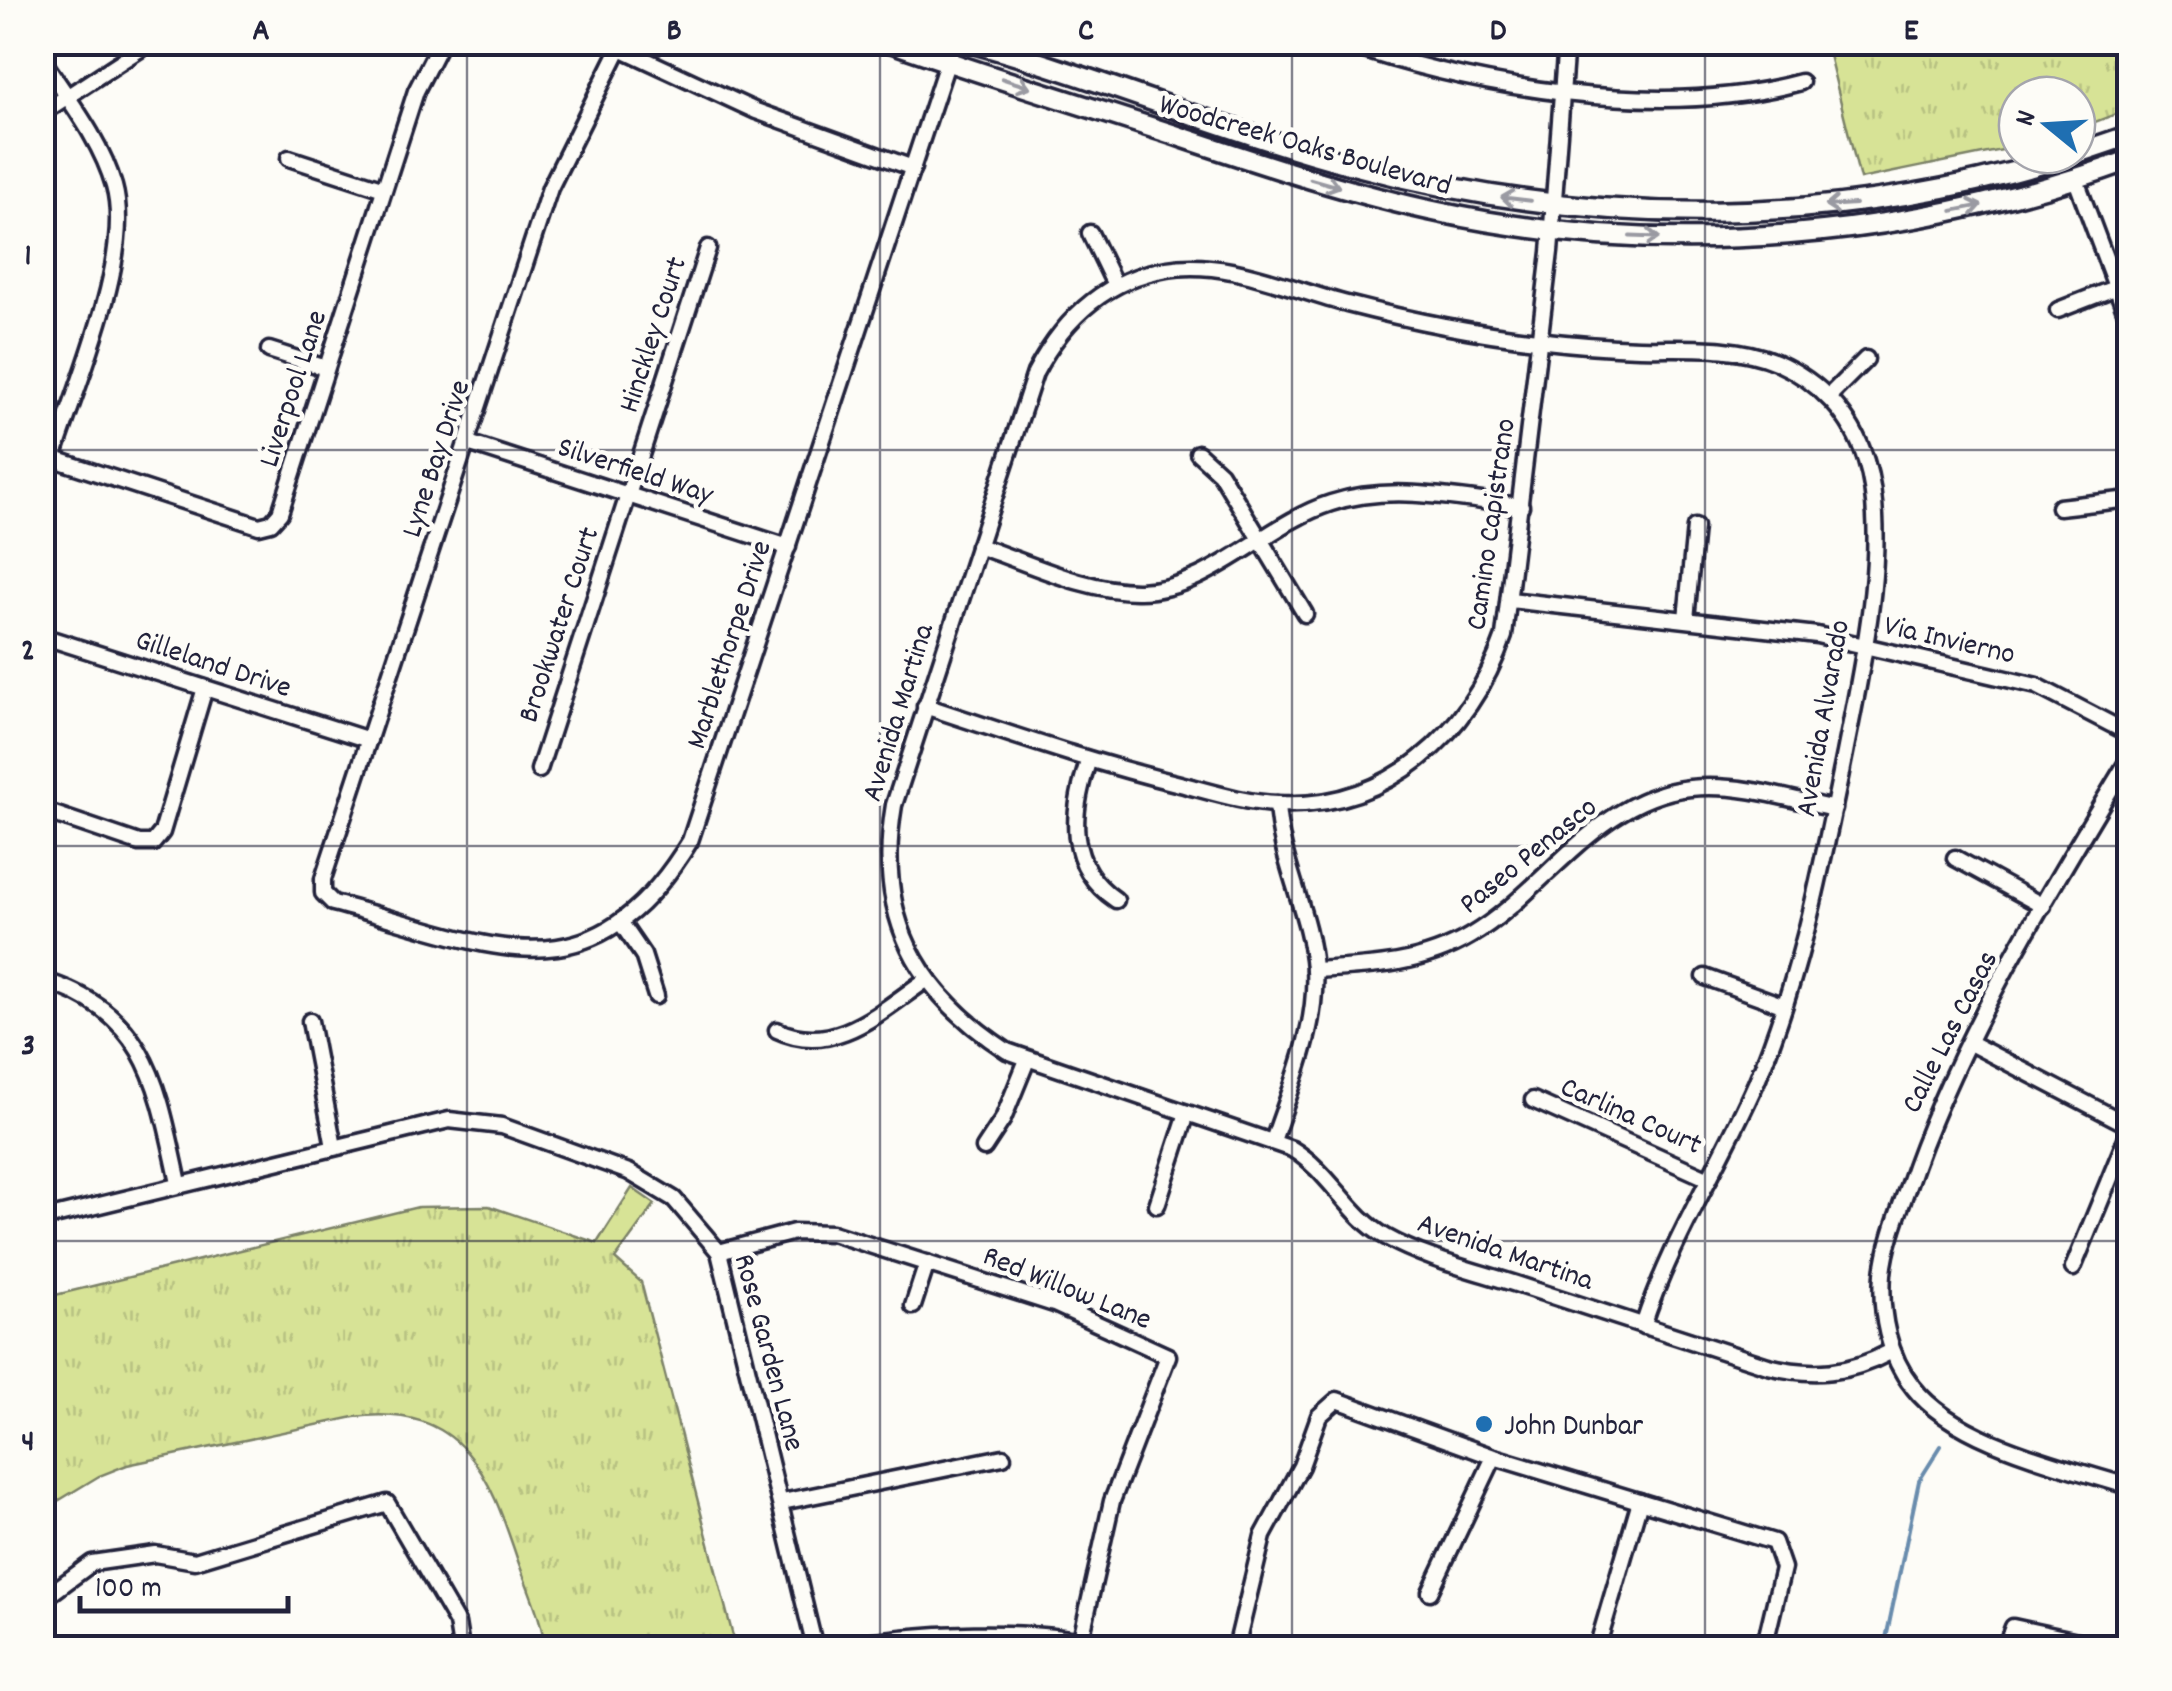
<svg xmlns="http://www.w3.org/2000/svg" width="2172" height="1691" font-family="Dekko,sans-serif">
<defs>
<pattern id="grass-tufts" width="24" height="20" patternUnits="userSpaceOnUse" patternTransform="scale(2.5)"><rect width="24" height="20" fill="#d7e396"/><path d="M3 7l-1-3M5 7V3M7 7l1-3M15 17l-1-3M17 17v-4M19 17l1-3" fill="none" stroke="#b8c282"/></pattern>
</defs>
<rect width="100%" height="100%" fill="#fdfcf7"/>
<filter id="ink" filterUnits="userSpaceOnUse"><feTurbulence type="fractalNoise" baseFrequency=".01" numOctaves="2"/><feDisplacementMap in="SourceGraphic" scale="20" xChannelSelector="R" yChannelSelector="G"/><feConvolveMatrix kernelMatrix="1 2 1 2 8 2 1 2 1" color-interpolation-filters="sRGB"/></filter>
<g filter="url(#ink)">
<g fill="url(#grass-tufts)" stroke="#7c8268" stroke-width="2.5">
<path d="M1826 43H2129V109L2077 129V95H2017V147L1860 179Z"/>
<path d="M632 1188 655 1204 615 1259 641 1282 736 1648H545C542 1619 528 1589 518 1561 489 1474 463 1403 354 1417L127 1465 99 1476 43 1510V1298L418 1207 489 1206 597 1243Z"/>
</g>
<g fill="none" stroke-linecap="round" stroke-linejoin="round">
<path stroke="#698cad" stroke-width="4" d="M1884 1648 1919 1481 1941 1446"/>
<defs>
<g id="minor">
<path d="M607 42 756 111 913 168"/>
<path d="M1340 42C1475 88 1662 120 1801 82"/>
<path d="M619 49 550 188 323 879V893L333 903C483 940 588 1009 690 841L954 42"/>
<path d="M42 59C68 99 101 140 114 186 134 257 75 387 53 459"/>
<path d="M42 113 151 42"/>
<path d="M289 158 384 189"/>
<path d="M2076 180 2130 324"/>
<path d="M1090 233 1115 285"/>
<path d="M2058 310 2130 282"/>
<path d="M269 350 326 368"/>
<path d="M1829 396 1866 359"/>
<path d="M468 443 788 547"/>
<path d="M1198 453 1220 473 1305 614"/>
<path d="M42 455 259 526 271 523 280 513 416 91 441 42"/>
<path d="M2059 507 2130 499"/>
<path d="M978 546C1027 562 1086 592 1139 591 1211 590 1265 524 1331 503 1392 483 1459 499 1521 506"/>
<path d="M1510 600 1817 635 2037 686 2130 734"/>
<path d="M1686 619 1695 527"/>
<path d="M42 636 369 740"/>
<path d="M925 706C1010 734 1093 763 1180 784 1211 792 1245 803 1277 804 1387 810 1470 734 1504 636L1550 252 1566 42"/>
<path d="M2130 757C2050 890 1957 1040 1908 1186 1898 1214 1886 1244 1883 1274 1880 1313 1888 1356 1913 1387 1956 1443 2064 1466 2130 1487"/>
<path d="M1088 762C1071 813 1066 866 1116 900"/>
<path d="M539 770 708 248"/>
<path d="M42 810 139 843H153L162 832 205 688"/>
<path d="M1955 858 2043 906"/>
<path d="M621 923 643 955 656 996"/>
<path d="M1314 970C1368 967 1422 965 1470 936 1545 892 1596 798 1690 788 1738 783 1787 798 1834 809"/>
<path d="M1705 977 1782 1005"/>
<path d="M42 980C149 1012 158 1088 179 1183"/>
<path d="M310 1021 334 1147"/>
<path d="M777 1030C834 1057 881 1011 926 980"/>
<path d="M1970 1043 2130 1126"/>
<path d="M1533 1100 1709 1179"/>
<path d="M1273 1141C1291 1087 1318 1027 1314 969 1310 913 1280 861 1277 804"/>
<path d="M984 1148 1003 1119 1027 1060"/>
<path d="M1157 1205 1187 1113"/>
<path d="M42 1219 449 1120 502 1126 629 1172 674 1199 719 1252 815 1648"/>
<path d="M719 1252 794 1232 832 1233 1054 1304 1168 1356 1112 1501 1081 1639"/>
<path d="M2073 1268 2130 1129"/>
<path d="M913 1306 927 1263"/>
<path d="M1643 1326C1671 1240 1720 1165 1756 1083 1801 977 1822 866 1845 753 1861 671 1891 541 1866 461 1852 415 1819 381 1776 362 1733 344 1684 349 1639 348 1605 347 1571 344 1537 340 1473 333 1409 320 1347 304 1289 289 1227 259 1167 269 1105 279 1063 320 1035 373L894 805C875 916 915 991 1007 1051L1292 1149C1330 1172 1348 1215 1386 1237 1427 1260 1477 1271 1522 1286 1604 1313 1686 1339 1768 1366 1813 1377 1849 1374 1890 1352"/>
<path d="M782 1502 1003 1457"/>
<path d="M1430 1592 1494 1457"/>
<path d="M42 1600 92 1563 155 1554 195 1561 387 1503 457 1623 461 1648"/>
<path d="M826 1648C919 1632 1029 1626 1121 1648"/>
<path d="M1236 1648 1263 1536 1301 1466 1319 1416 1337 1400 1494 1457 1774 1542 1783 1568 1764 1648"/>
<path d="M1597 1648 1640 1501"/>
<path d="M2005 1648 2013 1627 2110 1648"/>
</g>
<g id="major">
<path d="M890 42C987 76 1086 106 1184 138 1268 166 1352 194 1438 212 1667 261 1910 240 2130 160"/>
<path d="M969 42C1099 77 1223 131 1353 165 1589 229 1838 229 2072 155"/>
<path d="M2077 153 2130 135"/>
</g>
</defs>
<use href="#minor" stroke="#22223b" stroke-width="21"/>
<use href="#major" stroke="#22223b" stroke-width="25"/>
<use href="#minor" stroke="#fdfcf7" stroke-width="14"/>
<use href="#major" stroke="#fdfcf7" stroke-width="18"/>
</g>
<defs><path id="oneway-shaft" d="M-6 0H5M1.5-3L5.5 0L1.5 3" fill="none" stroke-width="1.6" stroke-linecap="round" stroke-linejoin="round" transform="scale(2.5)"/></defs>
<g stroke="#9a9aa2">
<use href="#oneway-shaft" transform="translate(1016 83) rotate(18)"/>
<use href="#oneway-shaft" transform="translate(1325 183) rotate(16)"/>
<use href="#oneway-shaft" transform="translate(1516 199) rotate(-173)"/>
<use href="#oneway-shaft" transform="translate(1840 205) rotate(176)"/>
<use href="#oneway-shaft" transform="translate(1967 208) rotate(-11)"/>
<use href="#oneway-shaft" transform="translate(1645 237) rotate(2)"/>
</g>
</g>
<path fill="none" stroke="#22223b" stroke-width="2.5" stroke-opacity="0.55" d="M467 42V1648M880 42V1648M1292 42V1648M1705 42V1648M42 450H2130M42 846H2130M42 1241H2130"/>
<circle fill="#1f6fb2" stroke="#fdfcf7" stroke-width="4" cx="1484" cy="1424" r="10"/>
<g text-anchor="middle" stroke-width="9" stroke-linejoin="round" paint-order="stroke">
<g font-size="30" fill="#22223b" stroke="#fdfcf7">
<text transform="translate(1306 143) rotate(16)" y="10">Woodcreek Oaks Boulevard</text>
<text transform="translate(651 334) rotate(-72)" y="10">Hinckley Court</text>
<text transform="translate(291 388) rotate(-72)" y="10">Liverpool Lane</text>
<text transform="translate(434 458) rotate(-72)" y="10">Lyne Bay Drive</text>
<text transform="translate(636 469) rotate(18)" y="10">Silverfield Way</text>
<text transform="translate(1489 524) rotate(-82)" y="10">Camino Capistrano</text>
<text transform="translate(557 624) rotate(-72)" y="10">Brookwater Court</text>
<text transform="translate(1950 638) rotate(13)" y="10">Via Invierno</text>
<text transform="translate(727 644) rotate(-72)" y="10">Marblethorpe Drive</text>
<text transform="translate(214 662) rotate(18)" y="10">Gilleland Drive</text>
<text transform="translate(896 712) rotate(-73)" y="10">Avenida Martina</text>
<text transform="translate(1821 718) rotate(-80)" y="10">Avenida Alvarado</text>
<text transform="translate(1527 854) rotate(-39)" y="10">Paseo Penasco</text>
<text transform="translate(1948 1031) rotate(-63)" y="10">Calle Las Casas</text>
<text transform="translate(1632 1114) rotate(24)" y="10">Carlina Court</text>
<text transform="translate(1506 1250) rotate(19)" y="10">Avenida Martina</text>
<text transform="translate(1068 1286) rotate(22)" y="10">Red Willow Lane</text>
<text transform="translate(771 1352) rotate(75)" y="10">Rose Garden Lane</text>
</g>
<g font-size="30" fill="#22223b" stroke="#fdfcf7" text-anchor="start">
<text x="1504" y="1434">John Dunbar</text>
</g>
</g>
<rect width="2172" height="1691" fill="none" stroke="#fdfcf7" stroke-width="110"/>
<g transform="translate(2047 125) rotate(288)"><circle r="48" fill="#fdfcf7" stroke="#a5a5ac" stroke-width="2.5"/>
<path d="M0-8L18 38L0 25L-18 38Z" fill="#1f6fb2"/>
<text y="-15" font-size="28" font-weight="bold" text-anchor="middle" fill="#22223b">N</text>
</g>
<path d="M80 1596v15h208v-15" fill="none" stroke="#22223b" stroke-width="5"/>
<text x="95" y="1596" font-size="30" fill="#22223b" stroke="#fdfcf7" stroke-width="8" paint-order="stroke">100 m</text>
<rect x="55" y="55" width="2062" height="1581" fill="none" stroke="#22223b" stroke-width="4"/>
<g font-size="32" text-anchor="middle" font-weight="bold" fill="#22223b">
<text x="261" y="39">A</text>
<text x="674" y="39">B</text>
<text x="1086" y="39">C</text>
<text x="1498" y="39">D</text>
<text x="1911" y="39">E</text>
<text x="28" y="264">1</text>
<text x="28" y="659">2</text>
<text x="28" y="1054">3</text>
<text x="28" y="1450">4</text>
</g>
</svg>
